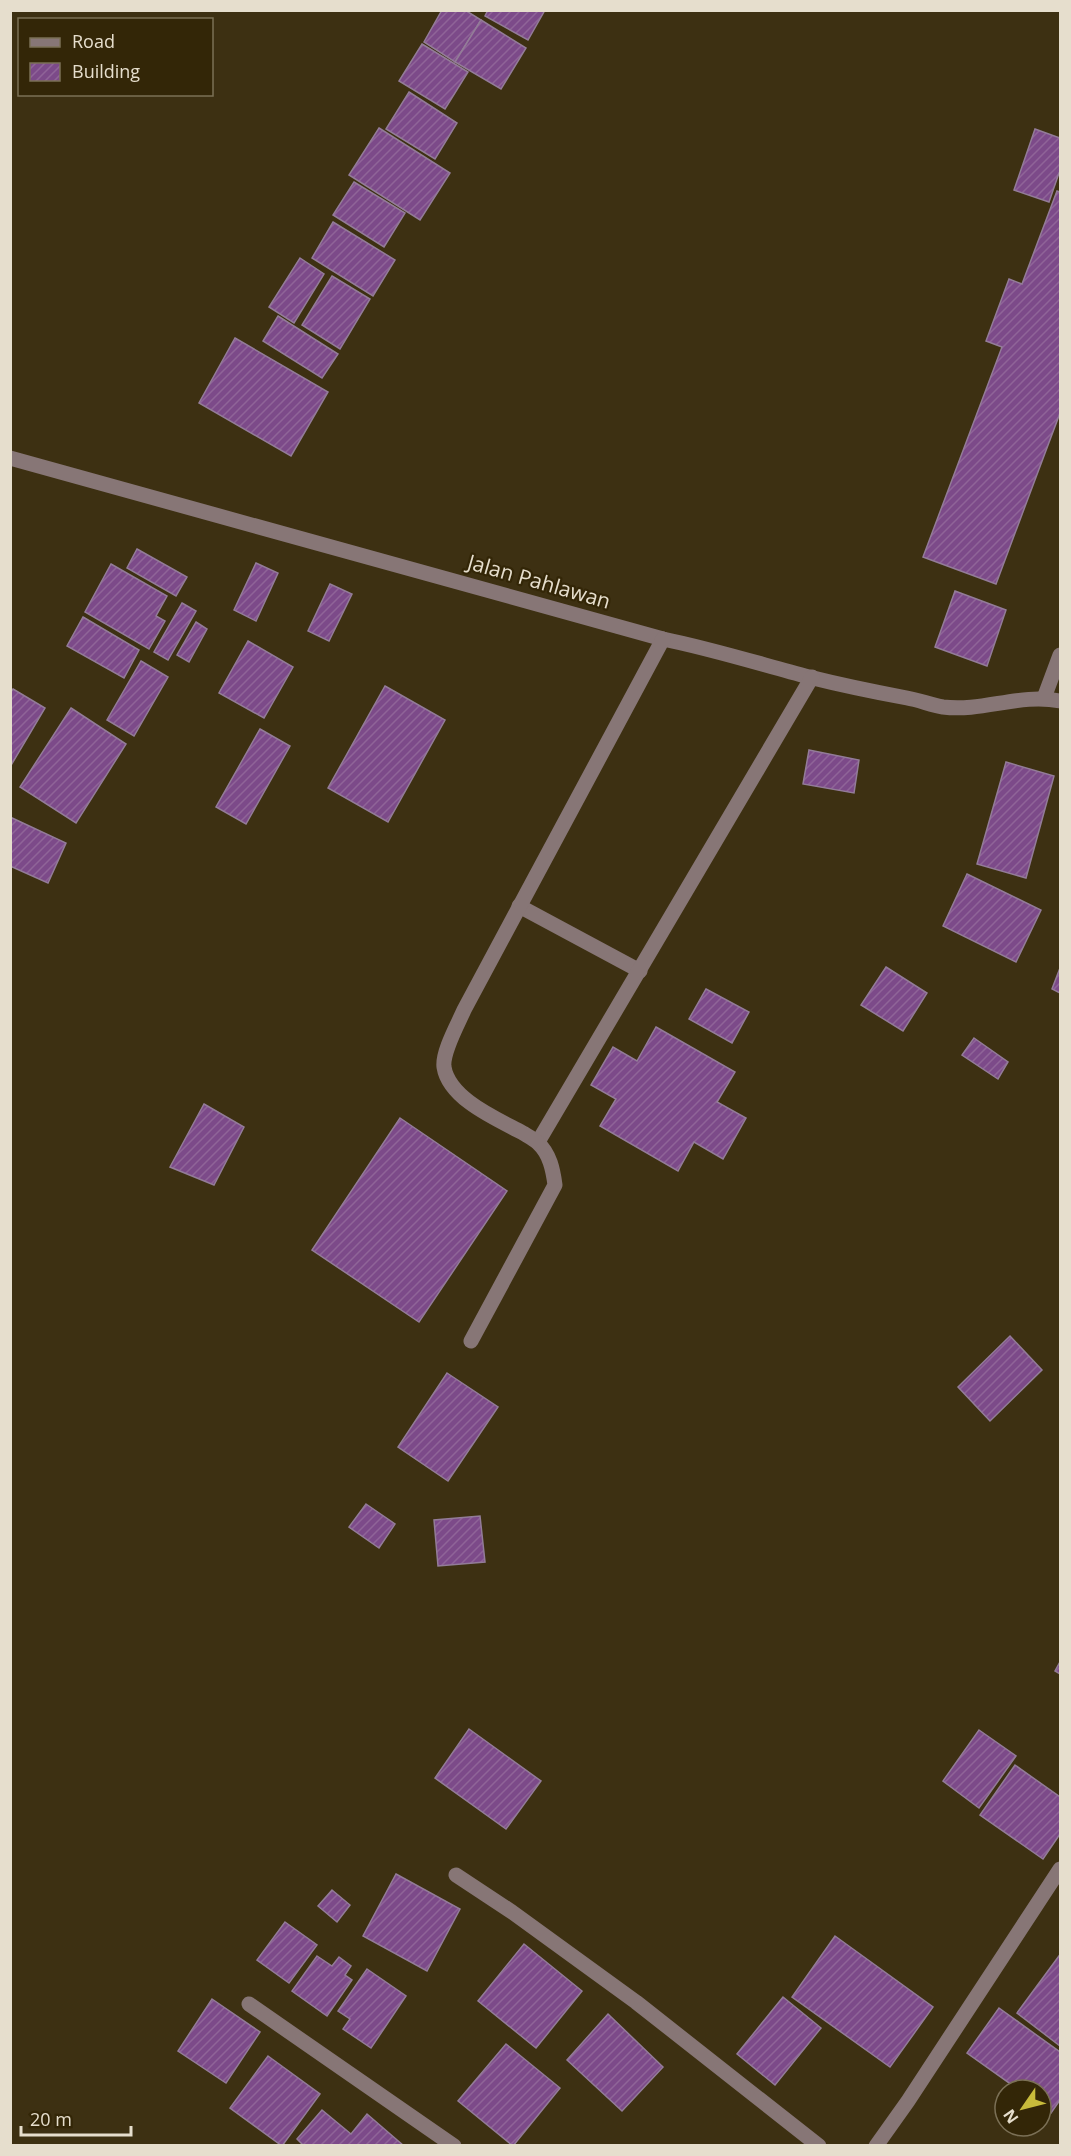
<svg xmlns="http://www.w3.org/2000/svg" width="1071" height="2156" font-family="'Open Sans',sans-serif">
<defs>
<pattern id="building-hatch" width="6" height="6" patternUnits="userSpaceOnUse" patternTransform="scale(1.5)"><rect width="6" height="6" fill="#7c4a89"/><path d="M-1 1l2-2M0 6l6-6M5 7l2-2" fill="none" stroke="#8f6498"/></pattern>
</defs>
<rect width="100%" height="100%" fill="#3d3012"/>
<g fill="url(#building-hatch)" stroke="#937c98" stroke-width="1.5">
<path d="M442 10H465L481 20 455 62 424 42Z"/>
<path d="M488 10H545L528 40 485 16Z"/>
<path d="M481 20 526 48 501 89 455 62Z"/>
<path d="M422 44 468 72 445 109 399 81Z"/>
<path d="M409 92 457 123 435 159 386 129Z"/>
<path d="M379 128 450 173 420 220 349 175Z"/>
<path d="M1035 129 1060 138V173H1059L1049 202 1014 190Z"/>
<path d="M354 182 405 213 384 247 333 215Z"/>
<path d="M1057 191 1060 192V413L996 584 923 557 1002 347 986 341 1009 279 1022 284Z"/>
<path d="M333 222 395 260 373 296 312 258Z"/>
<path d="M300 258 324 274 294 323 269 307Z"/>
<path d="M332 276 370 299 340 349 302 325Z"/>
<path d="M278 316 338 354 322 378 263 341Z"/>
<path d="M235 338 328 392 291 456 199 403Z"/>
<path d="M137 549 187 577 176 596 127 568Z"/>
<path d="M256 563 278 573 256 621 234 610Z"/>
<path d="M111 564 167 596 156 616 165 621 149 649 85 612Z"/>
<path d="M330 584 352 594 329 641 308 631Z"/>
<path d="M955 591 1006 610 987 666 935 647Z"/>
<path d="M182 603 196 611 168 660 154 652Z"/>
<path d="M83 617 139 650 124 678 67 646Z"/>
<path d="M196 622 207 629 189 662 177 655Z"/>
<path d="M248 641 293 667 264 718 219 693Z"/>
<path d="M141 661 168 677 134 736 107 720Z"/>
<path d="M385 686 445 720 388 822 328 788Z"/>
<path d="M13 689 45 708 10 767V693Z"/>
<path d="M71 708 126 744 76 823 20 787Z"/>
<path d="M260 729 290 746 246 824 216 807Z"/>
<path d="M809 750 859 760 854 793 803 784Z"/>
<path d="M1006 762 1054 776 1026 878 977 864Z"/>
<path d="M10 817 66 843 48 883 10 866Z"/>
<path d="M967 874 1041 910 1016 962 943 926Z"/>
<path d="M886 967 927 993 903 1031 861 1005Z"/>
<path d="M1060 968V993L1052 989Z"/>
<path d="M706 989 749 1012 732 1043 689 1019Z"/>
<path d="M656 1027 735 1072 717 1102 746 1118 723 1159 694 1142 678 1171 600 1126 616 1099 591 1085 613 1047 637 1061Z"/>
<path d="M974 1038 1008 1062 998 1079 962 1055Z"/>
<path d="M204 1104 244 1127 214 1185 170 1167Z"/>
<path d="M400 1118 507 1191 419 1322 312 1250Z"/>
<path d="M1010 1336 1042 1370 990 1421 958 1387Z"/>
<path d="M447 1373 498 1407 448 1481 398 1447Z"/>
<path d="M366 1504 395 1524 379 1548 349 1527Z"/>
<path d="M480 1516 485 1562 438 1566 434 1520Z"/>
<path d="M1060 1662V1674L1055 1671Z"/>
<path d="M469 1729 541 1781 506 1829 435 1778Z"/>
<path d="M979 1730 1016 1756 979 1808 943 1781Z"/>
<path d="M1015 1765 1060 1797V1834L1043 1859 980 1815Z"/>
<path d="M396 1874 460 1909 427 1971 363 1936Z"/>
<path d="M332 1890 350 1905 337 1922 318 1906Z"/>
<path d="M285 1922 317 1945 289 1983 257 1960Z"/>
<path d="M835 1936 933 2007 890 2067 792 1997Z"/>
<path d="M524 1944 582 1991 536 2048 478 2001Z"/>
<path d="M317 1956 332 1966 339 1957 351 1966 345 1975 352 1980 327 2016 292 1991Z"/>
<path d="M1059 1956 1060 1957V2046L1017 2013Z"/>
<path d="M367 1969 406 1996 371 2048 343 2029 350 2019 338 2011Z"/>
<path d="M783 1997 821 2028 775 2085 737 2054Z"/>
<path d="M212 1999 260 2032 226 2083 178 2051Z"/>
<path d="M999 2008 1060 2052V2100L1051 2113 1041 2106V2090H1019L967 2053Z"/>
<path d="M608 2014 663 2067 622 2111 567 2060Z"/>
<path d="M506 2044 560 2088 513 2146 458 2101Z"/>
<path d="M268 2056 320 2094 282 2146 230 2108Z"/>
<path d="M322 2110 351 2134 367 2114 404 2146H304L297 2139Z"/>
</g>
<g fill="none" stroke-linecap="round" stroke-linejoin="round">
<g stroke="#877676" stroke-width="15">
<path d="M10 458 663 639C712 649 760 664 809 677 841 685 875 692 907 698 919 700 931 705 943 707 983 712 1020 693 1060 701"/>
<path d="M1044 698 1060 655"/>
<path d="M519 906 640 971"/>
<path d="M538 1142 812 677"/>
<path d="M471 1341 555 1185C553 1170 550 1154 538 1143 534 1139 528 1136 523 1133 497 1119 449 1099 444 1067 442 1052 458 1024 464 1010L663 639"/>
<path d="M456 1875 512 1912 636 2002 819 2146"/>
<path d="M249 2004 454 2146"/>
<path d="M876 2146 908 2101 1060 1869"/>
</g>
</g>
<g text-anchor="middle" stroke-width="4.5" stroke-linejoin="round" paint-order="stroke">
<g font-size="21" fill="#e6decd" stroke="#332607">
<text transform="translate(539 582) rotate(16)" y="7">Jalan Pahlawan</text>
</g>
</g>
<rect width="1071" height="2156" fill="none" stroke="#e6decd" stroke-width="24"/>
<rect x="18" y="18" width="195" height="78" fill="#332607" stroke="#7b7056" stroke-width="1.5"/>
<rect x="30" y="38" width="30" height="9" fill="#877676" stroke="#7b7056" stroke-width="1.5"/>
<text x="72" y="48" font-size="18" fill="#e6decd">Road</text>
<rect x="30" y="63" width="30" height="18" fill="url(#building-hatch)" stroke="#7b7056" stroke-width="1.5"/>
<text x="72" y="78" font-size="18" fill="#e6decd">Building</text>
<g transform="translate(1023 2108) rotate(235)"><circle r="28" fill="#332607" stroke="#7b7056" stroke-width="1.5"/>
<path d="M0-4.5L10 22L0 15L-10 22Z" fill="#c8bb3b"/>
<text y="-9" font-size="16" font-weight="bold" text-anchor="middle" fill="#e6decd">N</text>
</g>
<path d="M21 2126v9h110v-9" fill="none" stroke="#e6decd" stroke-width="3"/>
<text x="30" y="2126" font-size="18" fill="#e6decd" stroke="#332607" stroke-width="4.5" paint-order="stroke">20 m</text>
</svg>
